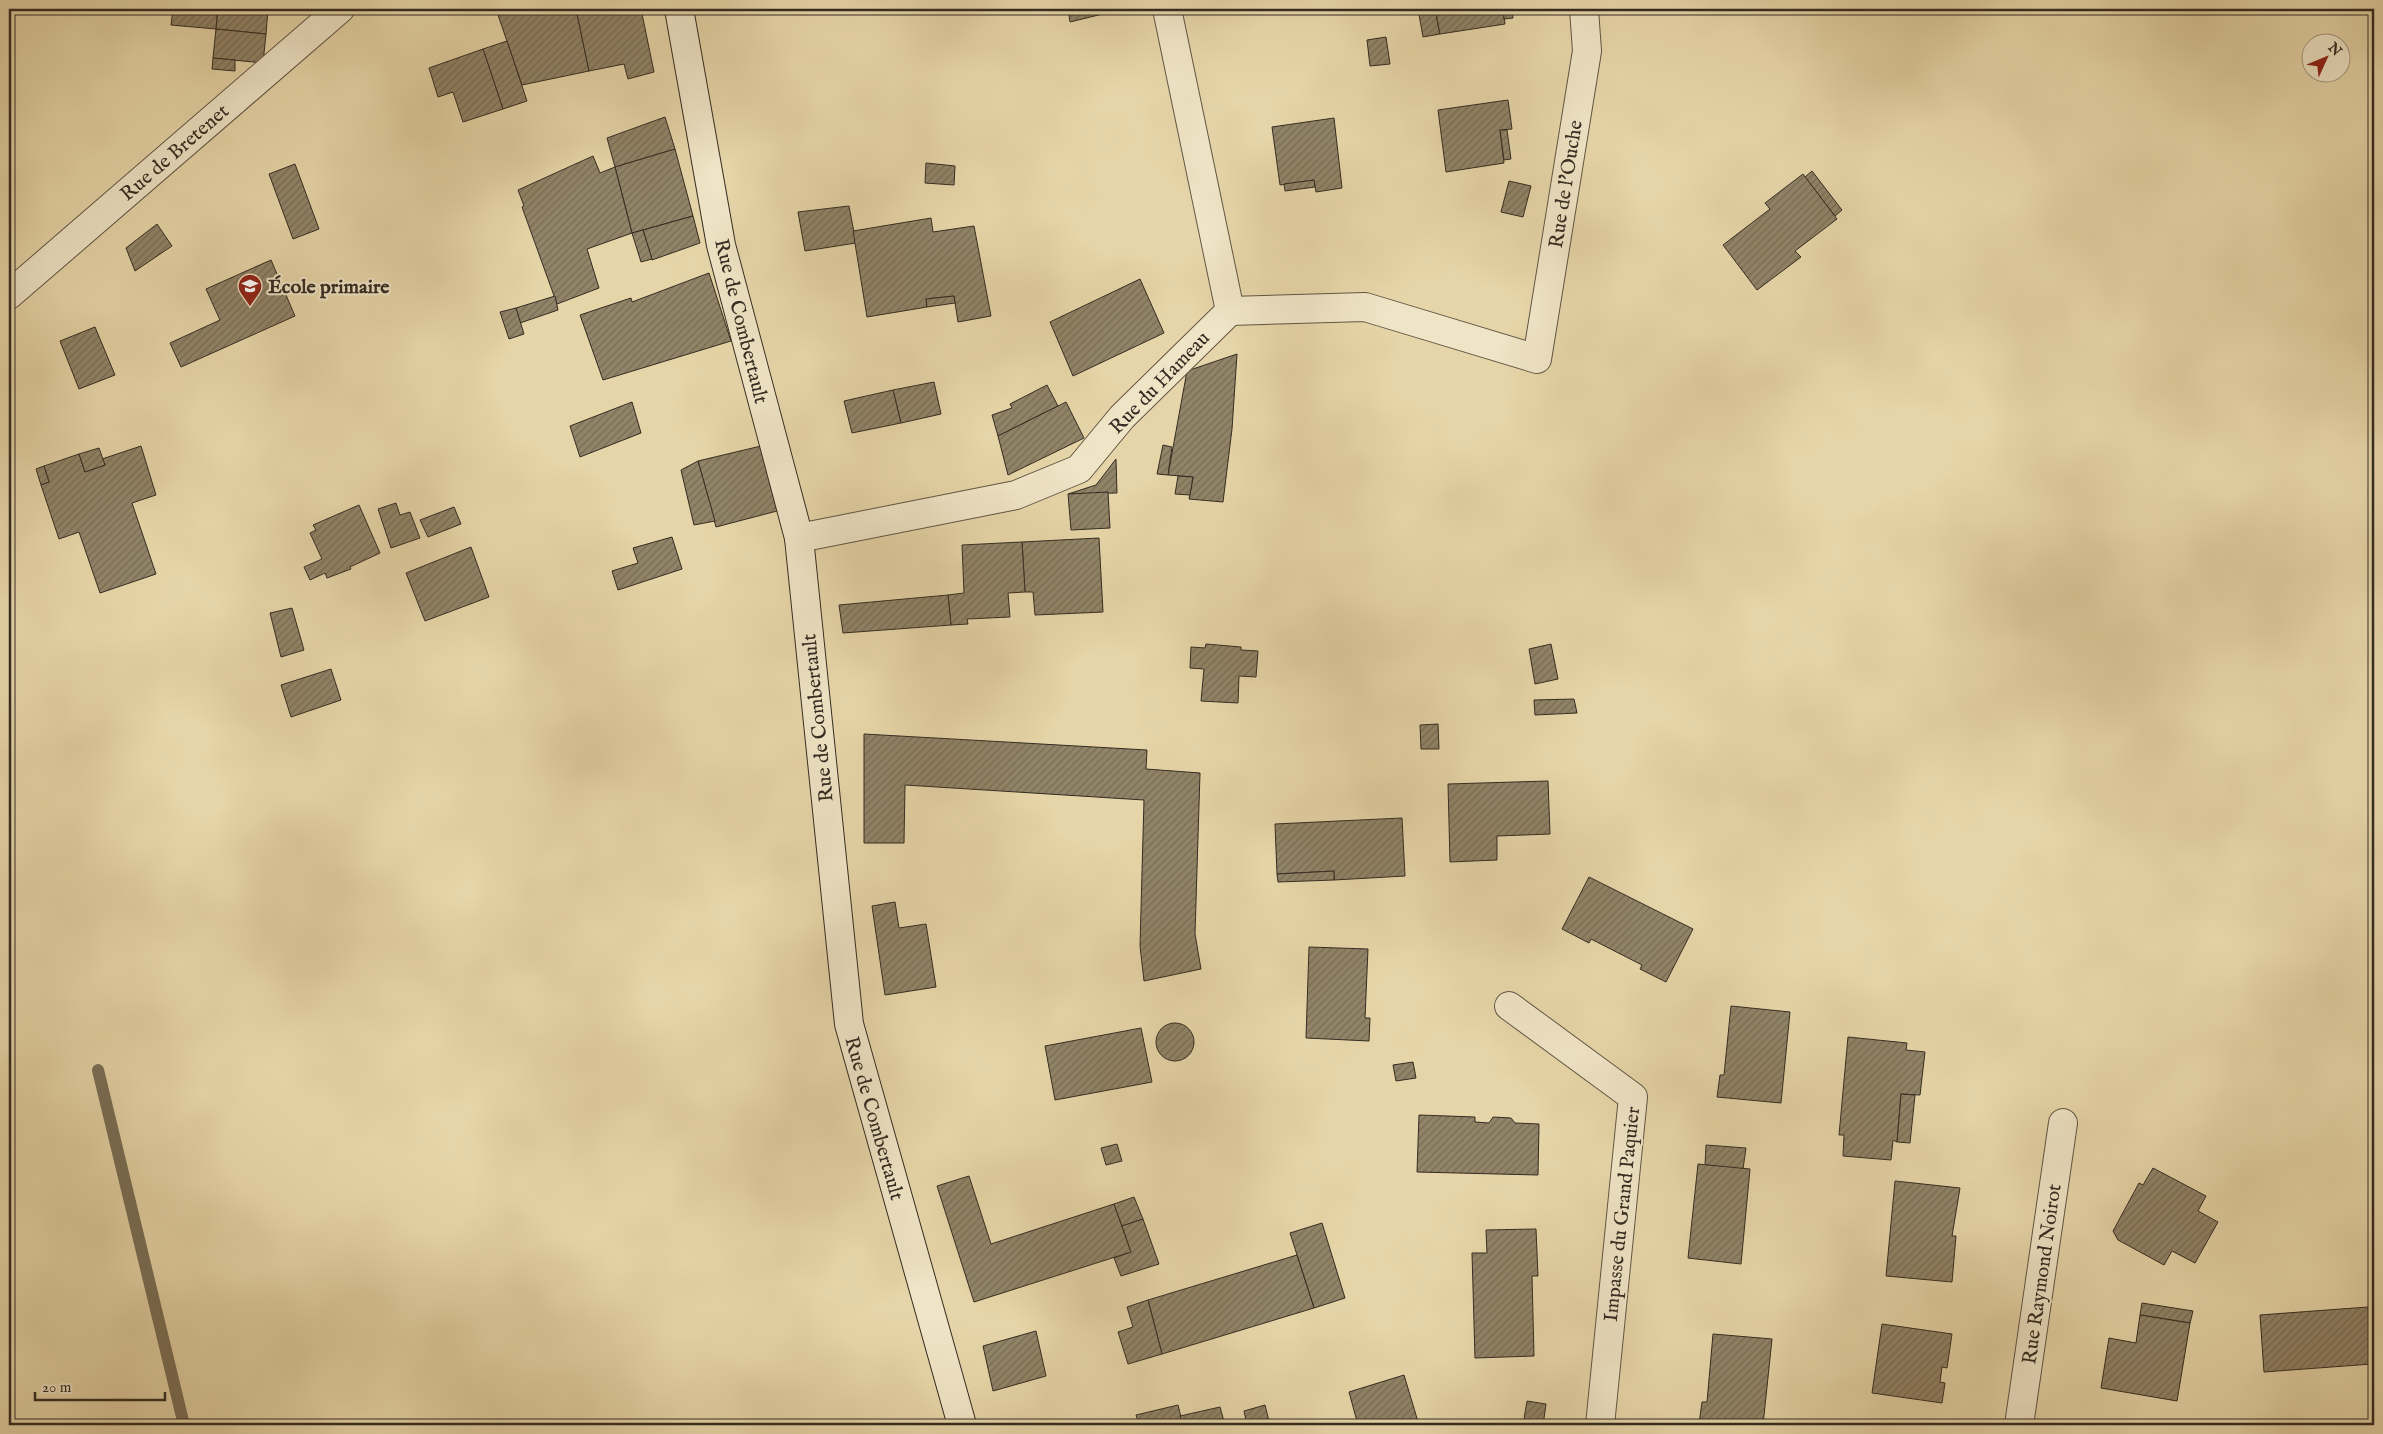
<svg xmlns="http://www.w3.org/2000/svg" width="2383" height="1434" font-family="'IM FELL English',serif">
<defs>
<pattern id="building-hatch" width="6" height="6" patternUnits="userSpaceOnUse" patternTransform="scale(1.25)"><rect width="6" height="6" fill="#918468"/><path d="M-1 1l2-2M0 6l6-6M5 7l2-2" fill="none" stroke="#776c55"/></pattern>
</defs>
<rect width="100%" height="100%" fill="#e6d5a8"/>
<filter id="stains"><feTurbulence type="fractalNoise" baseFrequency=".004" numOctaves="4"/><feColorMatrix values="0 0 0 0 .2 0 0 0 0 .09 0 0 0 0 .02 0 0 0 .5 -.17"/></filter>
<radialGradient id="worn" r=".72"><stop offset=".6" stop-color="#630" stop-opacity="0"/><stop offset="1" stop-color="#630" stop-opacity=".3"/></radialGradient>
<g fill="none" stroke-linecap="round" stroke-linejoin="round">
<path stroke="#7a6f57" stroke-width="12" d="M98 1070 184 1425"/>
</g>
<g fill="url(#building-hatch)" stroke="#342c22">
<path d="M173 9H218L216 29 171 25Z"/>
<path d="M218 9H268L266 34 216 29Z"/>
<path d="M525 9H576L589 71 522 85 498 15Z"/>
<path d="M576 9H593L594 12 608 9H641L654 72 628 79 624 64 589 71Z"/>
<path d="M1068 9H1123L1070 22Z"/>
<path d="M1418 9H1435L1440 34 1423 37Z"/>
<path d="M1435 9H1503L1505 24 1440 34Z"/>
<path d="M1503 9H1512L1513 18 1504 19Z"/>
<path d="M216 29 266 34 263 63 213 58Z"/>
<path d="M1386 37 1390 64 1370 66 1367 40Z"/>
<path d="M507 41 527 101 503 109 483 49Z"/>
<path d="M483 49 503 109 463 122 453 92 438 97 429 68Z"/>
<path d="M213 58 235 60V71L212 69Z"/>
<path d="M1508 100 1512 129 1500 130 1504 163 1446 172 1438 110Z"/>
<path d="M665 117 675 149 615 167 607 138Z"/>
<path d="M1334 118 1342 188 1316 192 1314 180 1280 185 1272 127Z"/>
<path d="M1500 130H1507L1511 159 1504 160Z"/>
<path d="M675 149 693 216 632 233 615 167Z"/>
<path d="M593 156 600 173 615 167 632 233 587 249 599 288 557 304 522 207 524 206 518 190Z"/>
<path d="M926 163 955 166 954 185 925 183Z"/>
<path d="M295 164 319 229 293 239 269 174Z"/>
<path d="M1812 171 1842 210 1835 216 1805 177Z"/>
<path d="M1803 174 1837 219 1795 251 1801 257 1757 290 1723 245 1770 209 1765 203Z"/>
<path d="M1314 180 1315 187 1285 191 1284 184Z"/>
<path d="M1509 181 1531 186 1523 217 1501 212Z"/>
<path d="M849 206 856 243 805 251 798 212Z"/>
<path d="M693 216 700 243 652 260 643 230Z"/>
<path d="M931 218 933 232 974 226 991 316 958 322 954 296 926 299 927 307 867 317 853 231Z"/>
<path d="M157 224 172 246 135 271 126 248Z"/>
<path d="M643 230 652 259 641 262 632 233Z"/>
<path d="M271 260 295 316 181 367 170 343 220 320 206 289Z"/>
<path d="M709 273 731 341 603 380 580 315 631 298 632 302Z"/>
<path d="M1140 279 1164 333 1073 376 1050 322Z"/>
<path d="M555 296 558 310 520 323 516 308Z"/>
<path d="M954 296 955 303 927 307 926 299Z"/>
<path d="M516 308 524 334 509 339 500 312Z"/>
<path d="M95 327 115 375 79 389 60 341Z"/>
<path d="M1237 354 1232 429 1223 502 1189 499 1193 477 1168 475 1187 371Z"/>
<path d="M934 382 941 414 901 423 893 390Z"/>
<path d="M1047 385 1058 406 998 436 992 415 1012 408 1010 404Z"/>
<path d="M893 390 901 423 852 433 844 401Z"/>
<path d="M632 402 641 433 580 457 570 426Z"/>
<path d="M1066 402 1084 438 1008 475 998 436Z"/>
<path d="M1163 445 1172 447 1168 475 1157 474Z"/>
<path d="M141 446 156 495 132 503 156 574 100 593 79 532 59 539 41 485 49 482 44 466 79 454 85 472 105 465 102 459Z"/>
<path d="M761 446 777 511 716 527 698 461Z"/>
<path d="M99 448 105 465 85 472 79 454Z"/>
<path d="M1116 459 1117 493 1068 494 1096 485Z"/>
<path d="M698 461 715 521 694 525 681 470Z"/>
<path d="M44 466 49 482 41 485 36 469Z"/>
<path d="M1178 476 1193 477 1190 495 1175 494Z"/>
<path d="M1108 492 1110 528 1071 530 1068 494Z"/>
<path d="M396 503 400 515 410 512 420 538 391 548 378 509Z"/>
<path d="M359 505 380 553 350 567 351 569 327 578 325 573 310 580 304 567 322 559 310 533 316 530 313 525Z"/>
<path d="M454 507 461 524 428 537 420 520Z"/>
<path d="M672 537 682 569 618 590 612 571 638 563 633 548Z"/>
<path d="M1099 538 1103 612 1035 615 1033 592H1025L1022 542Z"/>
<path d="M1022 542 1025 592 1008 593 1010 617 967 619 968 624 951 625 948 595 964 593 962 545Z"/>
<path d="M471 547 489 597 425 621 406 573Z"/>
<path d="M948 595 951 625 843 633 839 605Z"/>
<path d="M292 608 304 650 281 657 270 613Z"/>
<path d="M1206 644 1241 647V650L1258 651 1256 677 1239 676 1238 703 1201 701 1204 669 1190 668 1191 647 1205 648Z"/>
<path d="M1551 644 1558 679 1535 684 1529 649Z"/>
<path d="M331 669 341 700 291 717 281 685Z"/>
<path d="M1574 699 1577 713 1535 715 1534 700Z"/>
<path d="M1438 724 1439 749H1421L1420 725Z"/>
<path d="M864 734 1147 750 1146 769 1200 773 1195 934 1201 969 1144 981 1140 946 1144 800 905 785 904 843H864Z"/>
<path d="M1548 781 1550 834 1497 836V860L1450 862 1448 784Z"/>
<path d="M1402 818 1405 876 1334 880V871L1277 874 1275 824Z"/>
<path d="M1334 871V880L1278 882 1277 874Z"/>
<path d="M1589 877 1693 929 1666 982 1640 969 1642 965 1591 939 1589 943 1562 929Z"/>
<path d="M895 902 899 928 926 924 936 987 885 995 872 906Z"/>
<path d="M1309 947 1368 949 1365 1018H1370L1369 1041 1306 1038Z"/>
<path d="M1731 1006 1790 1012 1781 1103 1717 1097 1720 1075H1724Z"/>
<circle cx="1175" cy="1042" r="19"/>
<path d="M1141 1028 1152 1082 1055 1100 1045 1046Z"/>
<path d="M1848 1037 1907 1043 1906 1050 1925 1052 1920 1095 1901 1094 1897 1142 1893 1140 1891 1160 1843 1156 1844 1135H1839Z"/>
<path d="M1413 1062 1416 1078 1396 1081 1393 1065Z"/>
<path d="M1901 1094 1915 1095 1910 1143 1897 1142Z"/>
<path d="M1419 1115 1475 1117V1122L1489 1123 1493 1117 1511 1118 1515 1123 1539 1124 1538 1175 1417 1172Z"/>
<path d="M1117 1144 1122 1161 1106 1165 1101 1148Z"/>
<path d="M1706 1145 1746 1148 1743 1169 1705 1165Z"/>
<path d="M1698 1164 1750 1169 1741 1264 1688 1258Z"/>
<path d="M2153 1168 2206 1196 2198 1211 2218 1222 2195 1263 2172 1251 2164 1265 2118 1240 2113 1231 2139 1183 2143 1185Z"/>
<path d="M969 1176 991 1244 1114 1204 1131 1252 974 1302 937 1186Z"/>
<path d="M1895 1181 1960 1188 1952 1236H1956L1952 1282 1886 1276Z"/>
<path d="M1134 1197 1143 1219 1122 1226 1114 1204Z"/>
<path d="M1143 1219 1159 1264 1121 1276 1114 1258 1131 1252 1122 1226Z"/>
<path d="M1322 1223 1345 1298 1314 1308 1290 1233Z"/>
<path d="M1536 1229 1538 1276H1532L1534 1356 1475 1358 1472 1253H1487L1486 1230Z"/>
<path d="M1297 1255 1314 1308 1162 1354 1148 1300Z"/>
<path d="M1148 1300 1162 1354 1128 1364 1118 1332 1133 1327 1127 1307Z"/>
<path d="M2142 1303 2193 1311 2190 1323 2140 1315Z"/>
<path d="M2368 1307 2372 1364 2264 1372 2260 1315Z"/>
<path d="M2140 1315 2190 1323 2177 1401 2101 1388 2109 1338 2136 1343Z"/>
<path d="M1882 1324 1952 1334 1947 1368 1942 1367 1940 1382 1945 1383 1942 1403 1872 1393Z"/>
<path d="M1036 1331 1046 1376 993 1391 983 1346Z"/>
<path d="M1713 1334 1772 1339 1763 1425 1699 1424 1702 1402H1707Z"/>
<path d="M1404 1375 1419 1425H1358L1349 1392Z"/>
<path d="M1527 1401 1546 1404 1543 1425H1523Z"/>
<path d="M1178 1405 1183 1425H1139L1136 1415Z"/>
<path d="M1265 1405 1270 1425H1247L1244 1411Z"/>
<path d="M1220 1407 1225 1425H1183L1180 1416Z"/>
</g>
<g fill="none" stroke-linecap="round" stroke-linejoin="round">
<defs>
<g id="street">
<path d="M9 295 340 9"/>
<path d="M1230 311 1365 307 1537 359 1587 51 1584 9"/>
<path d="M799 538 1016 495 1079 469 1122 417 1230 311 1167 9"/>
<path d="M1509 1006 1633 1097 1600 1425"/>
<path d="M2019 1425 2063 1123"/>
</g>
<path id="secondary" d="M679 9 721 245 799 538 849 1024 962 1425"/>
</defs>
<use href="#street" stroke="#605644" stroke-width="30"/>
<use href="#secondary" stroke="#342c22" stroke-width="30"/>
<use href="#street" stroke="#efe4c6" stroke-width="28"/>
<use href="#secondary" stroke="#efe4c6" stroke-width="28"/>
</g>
<defs>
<symbol id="school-pin" viewBox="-11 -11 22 30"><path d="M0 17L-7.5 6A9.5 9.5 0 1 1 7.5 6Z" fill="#8f2418" stroke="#efe4c6"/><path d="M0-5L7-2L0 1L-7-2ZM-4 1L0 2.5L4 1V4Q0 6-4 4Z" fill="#fff"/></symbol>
</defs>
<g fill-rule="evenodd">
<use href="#school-pin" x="236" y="272" width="28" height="38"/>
</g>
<g text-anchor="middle" stroke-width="4" stroke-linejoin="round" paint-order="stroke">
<g font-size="20" fill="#342c22" stroke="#efe4c6">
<text transform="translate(174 152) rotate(-41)" y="7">Rue de Bretenet</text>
<text transform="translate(1565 184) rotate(-81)" y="7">Rue de l'Ouche</text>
<text transform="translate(742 321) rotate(76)" y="7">Rue de Combertault</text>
<text transform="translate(1159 382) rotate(-46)" y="7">Rue du Hameau</text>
<text transform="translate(817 718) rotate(-96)" y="7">Rue de Combertault</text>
<text transform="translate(875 1118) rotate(74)" y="7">Rue de Combertault</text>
<text transform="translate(1621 1214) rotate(-84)" y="7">Impasse du Grand Paquier</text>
<text transform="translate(2041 1274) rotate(-82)" y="7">Rue Raymond Noirot</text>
</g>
<g font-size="20" font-weight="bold" fill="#342c22" stroke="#efe4c6" text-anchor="start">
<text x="268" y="293">École primaire</text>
</g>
</g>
<rect width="2383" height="1434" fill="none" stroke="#e6d5a8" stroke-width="30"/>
<rect x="10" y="10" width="2363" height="1414" fill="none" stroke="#342c22" stroke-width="2.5"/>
<rect x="15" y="15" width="2353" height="1404" fill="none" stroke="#342c22"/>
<g transform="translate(2326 58) rotate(46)"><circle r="24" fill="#efe4c6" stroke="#a49a84"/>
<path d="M0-4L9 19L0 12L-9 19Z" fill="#8f2418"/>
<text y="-8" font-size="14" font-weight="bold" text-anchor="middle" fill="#342c22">N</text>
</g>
<path d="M35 1392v8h130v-8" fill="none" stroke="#342c22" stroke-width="2.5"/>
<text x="42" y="1392" font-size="15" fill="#342c22" stroke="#efe4c6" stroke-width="4" paint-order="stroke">20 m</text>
<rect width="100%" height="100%" filter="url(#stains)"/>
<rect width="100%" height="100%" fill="url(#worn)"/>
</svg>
